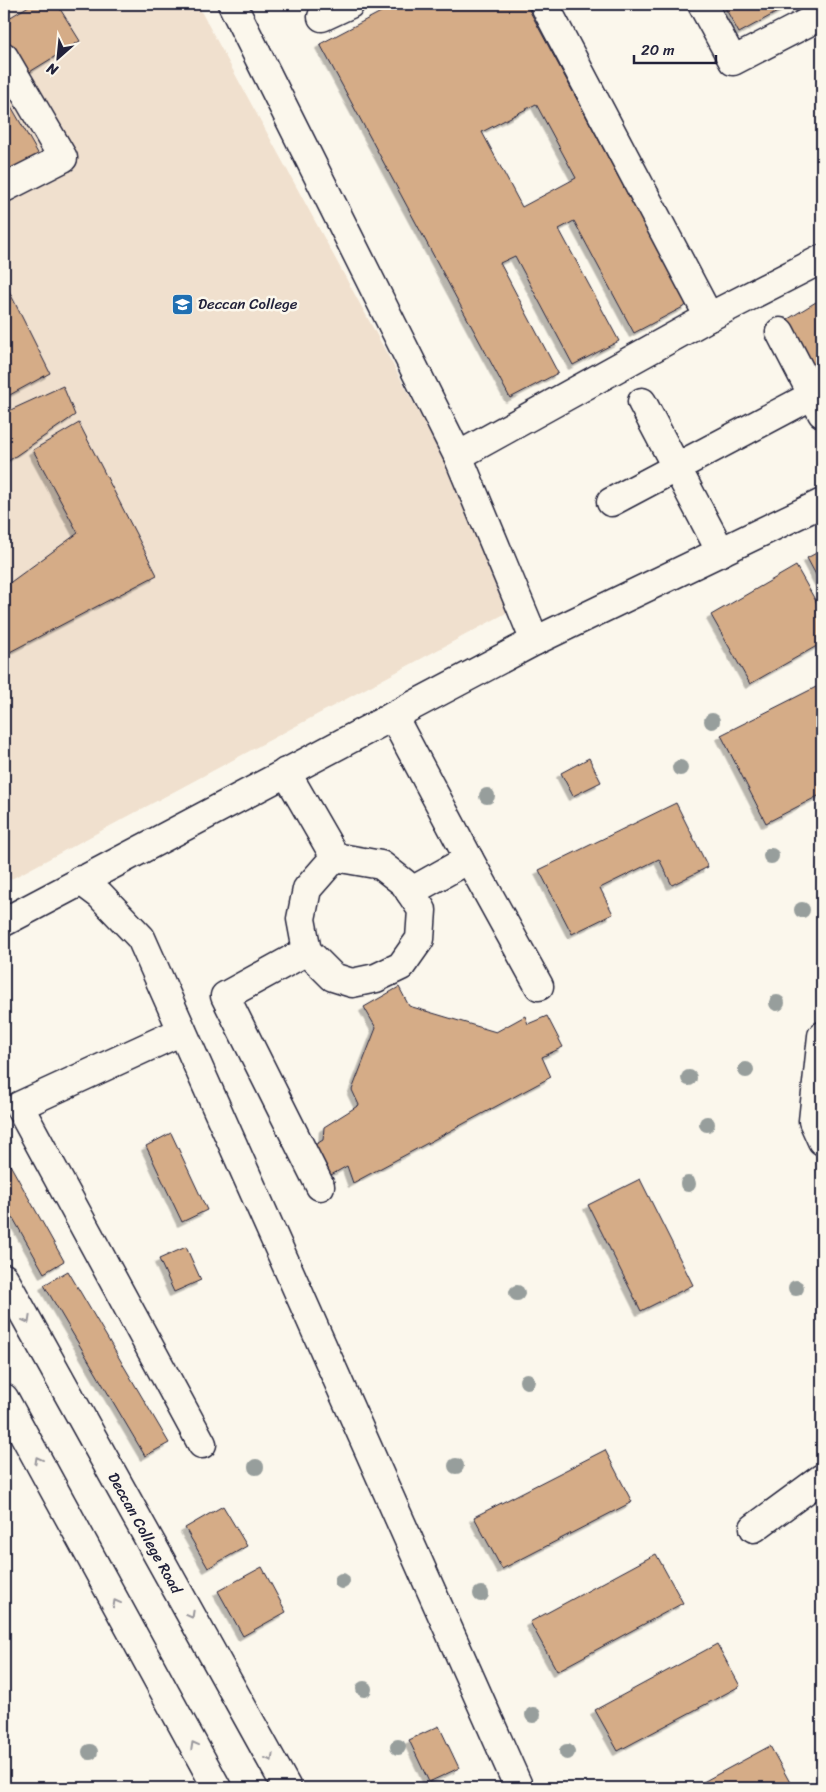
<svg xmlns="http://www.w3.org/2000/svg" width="826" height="1792" font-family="Sriracha,sans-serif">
<defs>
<filter id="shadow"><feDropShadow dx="-4.5" dy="4.5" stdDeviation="0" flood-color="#0004"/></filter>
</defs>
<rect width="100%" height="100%" fill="#fbf7ec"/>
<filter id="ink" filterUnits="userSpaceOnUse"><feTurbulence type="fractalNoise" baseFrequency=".02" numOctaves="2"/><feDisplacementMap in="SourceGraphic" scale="10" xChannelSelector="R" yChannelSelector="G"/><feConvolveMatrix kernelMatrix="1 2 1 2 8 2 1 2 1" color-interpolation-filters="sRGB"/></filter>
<g filter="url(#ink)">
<path fill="#f0e0ce" d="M4 4H197L523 604 4 883Z"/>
<g fill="#d5ac87" stroke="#22223b" fill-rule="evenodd" filter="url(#shadow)">
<path d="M32 4H57L80 41 28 73 4 33V21Z"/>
<path d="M396 4H526L687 305 634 333 574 221 559 229 619 341 573 365 515 256 500 263 558 373 510 398 320 44ZM536 104 576 178 522 207 482 132Z"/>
<path d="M723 4H792L739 33Z"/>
<path d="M4 94 39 155 4 175Z"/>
<path d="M4 281 50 373 6 397 4 394Z"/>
<path d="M816 302 822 313V386L783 322Z"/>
<path d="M63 386 75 415 4 464V413Z"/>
<path d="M79 423 157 575 4 655V587L78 533 33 450Z"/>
<path d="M822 550V586L807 558Z"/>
<path d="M796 566 822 612V643L750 684 711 615Z"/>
<path d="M822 684V794L766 823 721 735Z"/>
<path d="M589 758 601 782 573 796 561 773Z"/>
<path d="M676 803 708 867 672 885 659 859 600 888 613 914 572 934 539 870Z"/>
<path d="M399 987 409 1006 496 1032 525 1016 528 1024 547 1016 563 1047 542 1057 551 1077 353 1183 347 1166 331 1175 313 1146 323 1140 324 1127 359 1105 352 1090 376 1028 364 1007Z"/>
<path d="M171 1133 207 1210 182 1222 146 1146Z"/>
<path d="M4 1154 64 1261 44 1273 4 1202Z"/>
<path d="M640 1179 693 1285 641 1311 588 1205Z"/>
<path d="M186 1247 201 1280 174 1292 159 1259Z"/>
<path d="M68 1271 169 1443 145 1456 44 1285Z"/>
<path d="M605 1450 632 1502 502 1569 474 1517Z"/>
<path d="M223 1506 247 1546 208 1568 185 1528Z"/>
<path d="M656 1554 683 1603 557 1671 530 1622Z"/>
<path d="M262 1567 286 1612 243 1636 218 1591Z"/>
<path d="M717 1644 740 1686 618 1751 595 1710Z"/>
<path d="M439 1726 459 1768 429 1782 409 1740Z"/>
<path d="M770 1746 793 1788H692Z"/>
</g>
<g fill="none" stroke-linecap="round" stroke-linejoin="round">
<defs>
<g id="minor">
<path d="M232 4 458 456 535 641"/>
<path d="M544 4 709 317"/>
<path d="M702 4 733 61 822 15"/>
<path d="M322 17 350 4"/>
<path d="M4 57 63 158 4 188"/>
<path d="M780 332 822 413"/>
<path d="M642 402 721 552"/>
<path d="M458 456 709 317 822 259"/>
<path d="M611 502 813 395"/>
<path d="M393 716 469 859 410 892"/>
<path d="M286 772 335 857 307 889 301 919 307 951 333 977 352 983 376 978 401 966 420 939 422 910 404 883 381 865 335 857"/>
<path d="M469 859 539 986"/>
<path d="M80 880 100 895 141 938 519 1788"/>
<path d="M4 922 535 641 822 503"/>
<path d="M307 951 225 996 320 1186"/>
<path d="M182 1031 19 1106 202 1444"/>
<path d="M822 1036 813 1121 822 1141"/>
<path d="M754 1528 822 1478"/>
</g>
<g id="major">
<path d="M4 1278 287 1788"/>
<path d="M4 1398 217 1788"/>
</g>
</defs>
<use href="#minor" stroke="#22223b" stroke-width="31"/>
<use href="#major" stroke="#22223b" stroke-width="31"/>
<use href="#minor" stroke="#fbf7ec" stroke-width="28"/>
<use href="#major" stroke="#fbf7ec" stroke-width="28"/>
</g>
<g fill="#979e9c">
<circle cx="712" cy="721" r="8"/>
<circle cx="680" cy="768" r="8"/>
<circle cx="487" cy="796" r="8"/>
<circle cx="771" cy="856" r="8"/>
<circle cx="802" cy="910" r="8"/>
<circle cx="777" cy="1003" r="8"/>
<circle cx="746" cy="1070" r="8"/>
<circle cx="689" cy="1078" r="8"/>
<circle cx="707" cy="1124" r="8"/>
<circle cx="688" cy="1184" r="8"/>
<circle cx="796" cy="1288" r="8"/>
<circle cx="517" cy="1293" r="8"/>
<circle cx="527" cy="1381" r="8"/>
<circle cx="456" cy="1466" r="8"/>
<circle cx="256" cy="1467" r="8"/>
<circle cx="342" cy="1581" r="8"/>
<circle cx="481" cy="1594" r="8"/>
<circle cx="364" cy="1689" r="8"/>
<circle cx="533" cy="1715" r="8"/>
<circle cx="398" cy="1747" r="8"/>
<circle cx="90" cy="1752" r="8"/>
<circle cx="567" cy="1752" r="8"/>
</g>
<defs><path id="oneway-chevron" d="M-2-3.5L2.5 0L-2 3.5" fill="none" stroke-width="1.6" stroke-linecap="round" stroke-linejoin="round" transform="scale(1.25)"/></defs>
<g stroke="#99979c">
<use href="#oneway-chevron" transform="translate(27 1320) rotate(61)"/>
<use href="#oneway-chevron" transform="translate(38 1460) rotate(-119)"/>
<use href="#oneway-chevron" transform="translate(116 1603) rotate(-119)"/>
<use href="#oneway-chevron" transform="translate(191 1615) rotate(61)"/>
<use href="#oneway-chevron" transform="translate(194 1745) rotate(-119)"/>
<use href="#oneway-chevron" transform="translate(270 1758) rotate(61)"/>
</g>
</g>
<defs>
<symbol id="university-square" viewBox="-11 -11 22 22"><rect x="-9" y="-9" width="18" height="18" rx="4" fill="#1f6fb2" stroke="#fbf7ec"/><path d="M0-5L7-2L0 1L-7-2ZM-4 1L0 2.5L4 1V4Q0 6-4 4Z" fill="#fff"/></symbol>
</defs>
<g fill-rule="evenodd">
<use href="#university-square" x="170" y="292" width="25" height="25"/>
</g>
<g text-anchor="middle" stroke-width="5" stroke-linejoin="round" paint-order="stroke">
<g font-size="15" fill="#22223b" stroke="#fbf7ec" text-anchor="start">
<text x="198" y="309">Deccan College</text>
</g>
<g font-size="15" fill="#22223b" stroke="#fbf7ec">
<text transform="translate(145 1533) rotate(61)" y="5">Deccan College Road</text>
</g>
</g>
<rect width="826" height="1792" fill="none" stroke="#fbf7ec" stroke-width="20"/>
<rect x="10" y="10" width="806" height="1772" fill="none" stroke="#22223b" stroke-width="2" filter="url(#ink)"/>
<g transform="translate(58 58) rotate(207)" stroke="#fbf7ec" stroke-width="4" paint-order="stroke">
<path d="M0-4L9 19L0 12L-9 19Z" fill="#22223b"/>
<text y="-8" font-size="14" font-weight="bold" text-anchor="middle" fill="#22223b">N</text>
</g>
<path d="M634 55v8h82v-8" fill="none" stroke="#22223b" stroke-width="2.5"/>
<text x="641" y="55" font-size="15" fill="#22223b" stroke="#fbf7ec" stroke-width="4" paint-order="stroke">20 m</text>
</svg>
